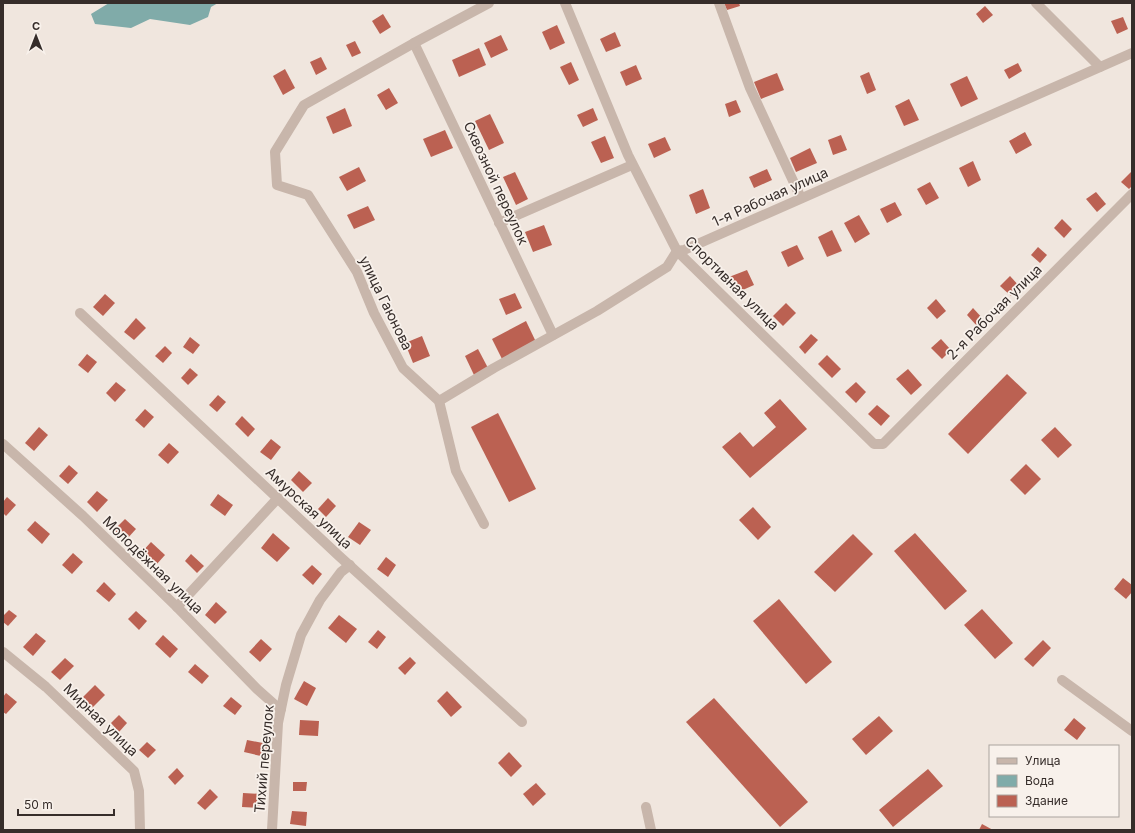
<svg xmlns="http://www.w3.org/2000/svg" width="1135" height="833" font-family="Inter,sans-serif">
<rect width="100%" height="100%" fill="#f0e6de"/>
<path fill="#80aba9" d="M109 3H218L211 7 208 17 190 25 150 19 131 28 95 24 91 14Z"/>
<g fill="#bb6152">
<path d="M724 3H739L740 6 727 10Z"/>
<path d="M985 6 993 15 983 23 976 14Z"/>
<path d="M383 14 391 27 380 34 372 21Z"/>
<path d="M1123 17 1128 29 1117 34 1111 21Z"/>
<path d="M557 25 565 43 550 50 542 32Z"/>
<path d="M615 32 621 46 606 52 600 39Z"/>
<path d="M501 35 508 50 491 58 484 43Z"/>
<path d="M355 41 361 53 352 57 346 45Z"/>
<path d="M479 48 486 65 459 77 452 60Z"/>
<path d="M321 57 327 69 316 75 310 62Z"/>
<path d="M571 62 579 80 569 85 560 67Z"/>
<path d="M1018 63 1022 71 1009 79 1004 70Z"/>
<path d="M636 65 642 79 626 86 620 72Z"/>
<path d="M285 69 295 88 283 95 273 76Z"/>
<path d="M869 72 876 90 867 94 860 76Z"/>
<path d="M777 73 784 90 761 99 754 82Z"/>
<path d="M967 76 978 99 961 107 950 84Z"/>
<path d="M389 88 398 103 386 110 377 95Z"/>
<path d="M909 99 919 120 904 126 895 106Z"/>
<path d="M736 100 741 112 729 117 725 104Z"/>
<path d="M345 108 352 126 333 134 326 117Z"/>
<path d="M593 108 598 120 583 127 577 115Z"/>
<path d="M490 114 504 143 489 150 475 121Z"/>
<path d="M445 130 453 148 431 157 423 139Z"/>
<path d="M1025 132 1032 145 1016 154 1009 141Z"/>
<path d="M841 135 847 150 833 155 828 140Z"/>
<path d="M605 136 614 158 601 163 591 142Z"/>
<path d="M665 137 671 150 654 158 648 144Z"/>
<path d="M810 148 817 163 796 172 790 158Z"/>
<path d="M973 161 981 180 968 187 959 168Z"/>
<path d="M359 167 366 181 347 191 339 177Z"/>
<path d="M767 169 772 180 754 188 749 177Z"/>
<path d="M515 172 528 199 516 205 503 177Z"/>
<path d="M1131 172 1132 173V186L1129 189 1121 182Z"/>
<path d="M930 182 939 198 926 205 917 189Z"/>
<path d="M703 189 710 208 696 214 689 195Z"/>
<path d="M1096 192 1106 204 1097 212 1086 199Z"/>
<path d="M895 202 902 215 887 223 880 209Z"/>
<path d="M368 206 375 220 354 229 347 215Z"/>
<path d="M859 215 870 234 855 243 844 223Z"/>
<path d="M1062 219 1072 229 1064 238 1054 228Z"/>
<path d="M544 225 552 245 533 252 525 232Z"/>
<path d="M832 230 842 251 827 257 818 237Z"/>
<path d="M797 245 804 259 788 267 781 252Z"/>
<path d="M1038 247 1047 255 1040 263 1031 255Z"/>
<path d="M747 270 754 285 736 293 729 277Z"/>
<path d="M1010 276 1020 287 1011 296 1000 286Z"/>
<path d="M515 293 522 308 506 315 499 299Z"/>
<path d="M105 294 115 303 103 316 93 307Z"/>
<path d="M936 299 946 311 937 319 927 308Z"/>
<path d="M786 303 796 313 783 326 773 316Z"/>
<path d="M973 308 984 320 977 326 967 315Z"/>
<path d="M136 318 146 328 134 340 124 332Z"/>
<path d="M526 321 536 342 502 359 492 339Z"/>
<path d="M811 334 818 340 805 354 799 347Z"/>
<path d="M422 336 430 356 413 363 405 343Z"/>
<path d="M190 337 200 345 193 354 183 347Z"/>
<path d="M941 339 951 350 942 359 931 348Z"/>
<path d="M165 346 172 353 163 363 155 356Z"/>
<path d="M478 349 488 368 474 375 465 356Z"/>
<path d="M87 354 97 362 88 373 78 365Z"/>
<path d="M827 355 841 369 832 378 818 364Z"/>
<path d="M190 368 198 375 188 385 181 378Z"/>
<path d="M908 369 922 385 911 395 896 379Z"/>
<path d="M1007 374 1027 393 968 454 948 434Z"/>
<path d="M116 382 126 390 115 402 106 393Z"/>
<path d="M856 382 866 392 856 403 845 392Z"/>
<path d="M218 395 226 402 217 412 209 405Z"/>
<path d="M780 399 807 429 750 478 722 447 740 432 753 447 776 427 764 413Z"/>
<path d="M877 405 890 416 881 426 868 414Z"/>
<path d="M145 409 154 417 144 428 135 420Z"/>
<path d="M498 413 536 489 509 502 471 427Z"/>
<path d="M242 416 255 429 248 437 235 424Z"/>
<path d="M39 427 48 435 34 451 25 443Z"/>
<path d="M1055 427 1072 445 1058 458 1041 440Z"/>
<path d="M271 439 281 447 271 460 260 452Z"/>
<path d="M169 443 179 452 168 464 158 455Z"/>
<path d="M1026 464 1041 479 1025 495 1010 480Z"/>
<path d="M69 465 78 473 68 484 59 476Z"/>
<path d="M299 471 312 483 303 492 291 480Z"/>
<path d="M97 491 108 500 97 512 87 502Z"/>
<path d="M218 494 233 505 225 516 210 505Z"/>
<path d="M7 497 16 505 6 516 3 513V502Z"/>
<path d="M328 498 336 506 326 517 318 509Z"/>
<path d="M753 507 771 527 758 540 739 520Z"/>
<path d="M125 519 136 529 126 540 114 530Z"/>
<path d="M35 521 50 534 42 544 27 530Z"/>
<path d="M359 522 371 530 360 545 348 537Z"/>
<path d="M273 533 290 548 277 562 261 548Z"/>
<path d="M915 533 967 591 945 610 894 551Z"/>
<path d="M853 534 873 554 835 592 814 572Z"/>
<path d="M151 542 165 555 156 565 142 552Z"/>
<path d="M73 553 83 562 72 574 62 565Z"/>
<path d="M191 554 204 566 197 573 185 561Z"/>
<path d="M386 557 396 565 388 577 377 569Z"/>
<path d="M312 565 322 574 313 585 302 575Z"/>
<path d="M1123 578 1132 585V592L1126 599 1114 589Z"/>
<path d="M104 582 116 594 109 602 96 591Z"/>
<path d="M779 599 832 662 806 684 753 621Z"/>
<path d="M216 602 227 612 215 624 205 615Z"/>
<path d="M982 609 1013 643 995 659 964 625Z"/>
<path d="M9 610 17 616 8 626 3 622V616Z"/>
<path d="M136 611 147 621 139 630 128 619Z"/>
<path d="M339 615 357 629 346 643 328 628Z"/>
<path d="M378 630 386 637 377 649 368 642Z"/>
<path d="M36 633 46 641 33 656 23 647Z"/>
<path d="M163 635 178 649 170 658 155 644Z"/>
<path d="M261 639 272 649 260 662 249 652Z"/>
<path d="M1043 640 1051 648 1033 667 1024 659Z"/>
<path d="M410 657 416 663 405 675 398 668Z"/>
<path d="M65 658 74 666 60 680 51 672Z"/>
<path d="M195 664 209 676 202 684 188 672Z"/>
<path d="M304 681 316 688 307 706 294 699Z"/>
<path d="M95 685 105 695 92 708 82 698Z"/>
<path d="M447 691 462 707 451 717 437 701Z"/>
<path d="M6 693 17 702 6 714 3 712V697Z"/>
<path d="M231 697 242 706 235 715 223 706Z"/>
<path d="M714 698 808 802 780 827 686 722Z"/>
<path d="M119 715 127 723 119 732 111 723Z"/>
<path d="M879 716 893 731 866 755 852 739Z"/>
<path d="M1074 718 1086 728 1077 740 1064 730Z"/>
<path d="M300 720 319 721 318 736 299 735Z"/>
<path d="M247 740 268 744 265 757 244 752Z"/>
<path d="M147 742 156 750 148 758 139 750Z"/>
<path d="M509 752 522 766 511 777 498 763Z"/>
<path d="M177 768 184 776 175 785 168 777Z"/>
<path d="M928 769 943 786 893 827 879 810Z"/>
<path d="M293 782H307L306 791H293Z"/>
<path d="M536 783 546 794 533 806 523 794Z"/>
<path d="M210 789 218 797 205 810 197 803Z"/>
<path d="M243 793 261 794 260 808 242 807Z"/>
<path d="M292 811 307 812 306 826 290 824Z"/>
<path d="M982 824 993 830H979Z"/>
</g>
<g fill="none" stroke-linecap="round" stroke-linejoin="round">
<g stroke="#c8b6ab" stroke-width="10">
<path d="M565 3 628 155 677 251 874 444H883L1132 194"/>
<path d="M719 3 750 88 801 198"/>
<path d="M1036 3 1100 67"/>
<path d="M414 43 553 335"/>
<path d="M499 223 632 165"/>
<path d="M80 313 338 555 522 722"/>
<path d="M439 401 494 368 597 311 667 267 677 251 684 250 1132 53"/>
<path d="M3 444 83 516 177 607 257 689 275 705 281 709"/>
<path d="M484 524 456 471 439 401 403 368 374 313 357 272 308 195 277 185 275 152 304 105 414 43 489 3"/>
<path d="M177 607 278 498"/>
<path d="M3 652 46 687 134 771 139 791 140 830"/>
<path d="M1062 680 1132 731"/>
<path d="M646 807 651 830"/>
<path d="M272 830 278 723 286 685 301 635 320 600 341 572 350 565"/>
</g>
</g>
<g text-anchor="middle" stroke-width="3.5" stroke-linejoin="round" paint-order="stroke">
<g font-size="14" fill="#362d2a" stroke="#f8f1eb">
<text transform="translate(496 183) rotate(65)" y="5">Сквозной переулок</text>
<text transform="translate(770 197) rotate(-24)" y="5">1-я Рабочая улица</text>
<text transform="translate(732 283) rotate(45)" y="5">Спортивная улица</text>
<text transform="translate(386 303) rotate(64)" y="5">улица Гаюнова</text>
<text transform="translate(994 312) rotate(-45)" y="5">2-я Рабочая улица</text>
<text transform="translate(309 508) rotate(43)" y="5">Амурская улица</text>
<text transform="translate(153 565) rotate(44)" y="5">Молодёжная улица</text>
<text transform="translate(101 720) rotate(44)" y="5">Мирная улица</text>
<text transform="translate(264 759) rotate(-85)" y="5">Тихий переулок</text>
</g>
</g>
<rect width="1135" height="833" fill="none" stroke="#362d2a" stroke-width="8"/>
<rect x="989" y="745" width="130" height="72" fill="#f8f1eb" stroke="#aaa39e"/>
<rect x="997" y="758" width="20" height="6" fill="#c8b6ab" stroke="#aaa39e"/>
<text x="1025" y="765" font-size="12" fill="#362d2a">Улица</text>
<rect x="997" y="775" width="20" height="12" fill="#80aba9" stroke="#aaa39e"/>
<text x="1025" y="785" font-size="12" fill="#362d2a">Вода</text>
<rect x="997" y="795" width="20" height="12" fill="#bb6152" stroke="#aaa39e"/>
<text x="1025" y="805" font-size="12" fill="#362d2a">Здание</text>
<g transform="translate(36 36)" stroke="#f8f1eb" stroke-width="3" paint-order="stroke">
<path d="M0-3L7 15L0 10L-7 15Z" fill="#362d2a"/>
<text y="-6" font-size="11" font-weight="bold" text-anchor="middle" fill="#362d2a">С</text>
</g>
<path d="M18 809v6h96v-6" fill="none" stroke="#362d2a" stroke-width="2"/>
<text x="24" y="809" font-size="12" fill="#362d2a" stroke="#f8f1eb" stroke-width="3" paint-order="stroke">50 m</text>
</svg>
